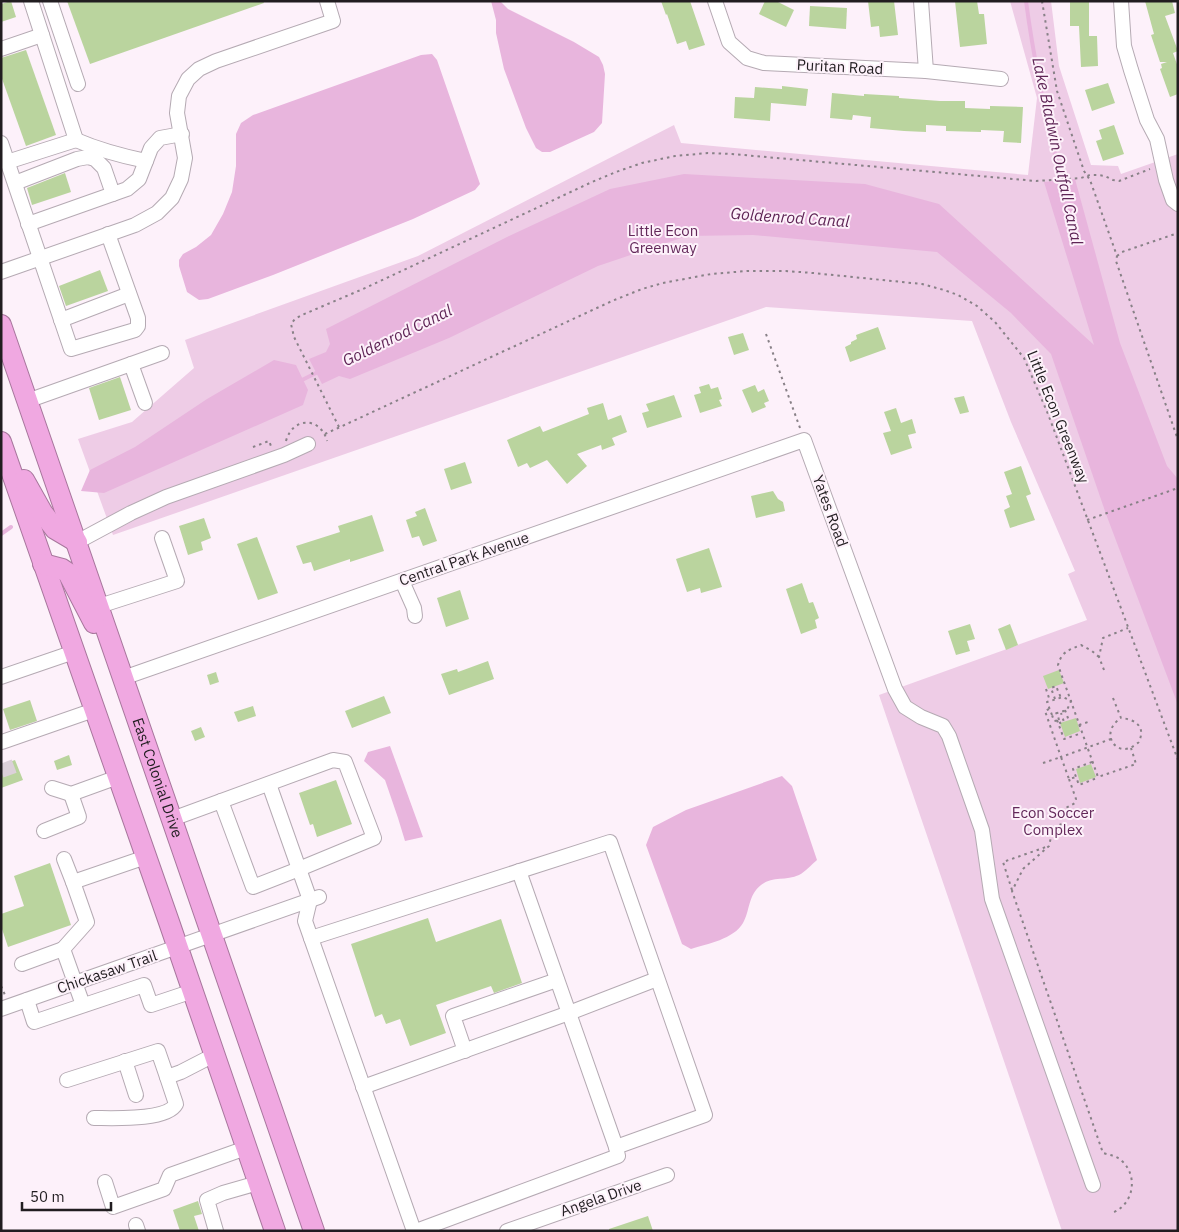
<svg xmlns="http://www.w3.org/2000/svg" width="1179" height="1232" font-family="'IBM Plex Sans',sans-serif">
<rect width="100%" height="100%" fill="#fdf1fa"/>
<path fill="#eecce6" d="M1010 1H1051L1059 66 1091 165 1118 166 1121 174 1178 154V1231H1062L879 695 1087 620 1068 574 1075 571 1011 422 972 321 766 307 113 535 78 439 132 422 194 368 185 340 418 256 674 125 681 143 1028 175 1037 98Z"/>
<g fill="#e8b5dd">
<path d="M491 1H500L508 9 574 42 599 57 603 65 605 74 602 123 594 132 550 152H542L536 148 526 128 504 69 496 33V20Z"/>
<path d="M432 54 437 60 480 184 475 190 413 219 273 275 208 299 199 300 187 292 179 266V260L183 254 196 247 211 235 223 214 232 192 236 166V134L241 123 253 115 421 55Z"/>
<path d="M684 174 865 184 939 204 1094 345 1044 182 1075 179 1120 343 1167 466 1178 479V705L1106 514 1051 354 1011 313 937 252 753 235 687 236 598 266 449 338 350 379 339 376 322 384 309 359 326 352 330 344 326 329 507 237 610 189Z"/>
<path d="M274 360 296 365 308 390 303 405 104 493 81 491 90 470 135 447 207 399Z"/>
<path d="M390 746 423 837 405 841 398 818 385 780 364 761 368 752Z"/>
<path d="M782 776 792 786 817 860C811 865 805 872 799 875 786 881 772 876 761 885 748 895 750 911 743 923 734 939 707 944 691 949L682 944 646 845 653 827 686 810Z"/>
</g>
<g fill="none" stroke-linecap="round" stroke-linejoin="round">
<g stroke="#e8b5dd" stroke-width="4">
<path d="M1026 1C1034 62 1047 123 1062 183"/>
<path d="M300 381 320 371"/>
<path d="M1 534 11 527"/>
</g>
</g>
<g fill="#bad49e">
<path d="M11 1 16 17 1 22V4Z"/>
<path d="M67 1H263L264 3 90 64Z"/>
<path d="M661 1H690L705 45 689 50 686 41 677 44 667 14 666 15Z"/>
<path d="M765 1H776L794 10 786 27 759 14Z"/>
<path d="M868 1H894L898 35 880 37 879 26 871 27Z"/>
<path d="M955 1H977L979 14H984L987 44 960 47Z"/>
<path d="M1070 1H1089V36H1097L1098 66 1081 67 1079 26H1070Z"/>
<path d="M1145 1H1172L1175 13 1165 16 1178 51 1173 53 1178 67V94L1170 97 1160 69 1162 68 1161 64 1167 62H1160L1151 35 1154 34Z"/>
<path d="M810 6 847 8 846 29 809 26Z"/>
<path d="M26 50 56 135 26 146 1 76V58Z"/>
<path d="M1108 83 1115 103 1092 111 1085 90Z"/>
<path d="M782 86 808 89 806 106 771 103 770 121 734 118 735 97 754 98 755 87 782 89Z"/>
<path d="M832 93 864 96V94L899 96V98L940 101H965V108L990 109V106L1023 107 1021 143 1003 142 1004 131 981 130V132L946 131V126L926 125V132L904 131 870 128 871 117 853 115 852 120 830 118Z"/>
<path d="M1114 125 1124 154 1103 161 1096 141 1102 139 1099 130Z"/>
<path d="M65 173 71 192 32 205 27 188Z"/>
<path d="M100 270 108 291 66 306 59 286Z"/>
<path d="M878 327 886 349 850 362 845 347 851 344V342L857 339 856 335Z"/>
<path d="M743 333 749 350 734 355 728 337Z"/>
<path d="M120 377 131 410 99 420 89 388Z"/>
<path d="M709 384 711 389 718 387 722 399 719 400 722 406 700 413 694 395 701 393 699 387Z"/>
<path d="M755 385 758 392 764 389 769 401 764 403 766 407 752 413 742 390Z"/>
<path d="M674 395 682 417 647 428 642 413 649 411 646 404Z"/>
<path d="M964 396 969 412 960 414 954 398Z"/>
<path d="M603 403 608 420 621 415 627 432 612 438 615 445 602 450 601 445 577 454 587 466 567 484 547 460 530 468 527 463 518 467 507 440 540 426 543 432 589 414 587 408Z"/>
<path d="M896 408 901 423 912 419 916 433 908 435 912 448 891 455 883 433 891 431 884 412Z"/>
<path d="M465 462 472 483 451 490 444 469Z"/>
<path d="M1021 466 1031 494 1026 496 1035 520 1010 528 1004 510 1010 507 1006 496 1012 494 1004 472Z"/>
<path d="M773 491 778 499 783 502 785 511 756 518 751 496Z"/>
<path d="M425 508 437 541 423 546 419 536 412 538 406 520 417 516 415 512Z"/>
<path d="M372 515 384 551 350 562V559L314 571 311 562 303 564 296 546 340 532 338 526Z"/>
<path d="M204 518 211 538 201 542 203 550 188 555 179 526Z"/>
<path d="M257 537 278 593 258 600 237 544Z"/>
<path d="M709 548 722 587 701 593 700 588 687 592 676 559Z"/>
<path d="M802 583 809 603 813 602 819 618 815 620 817 628 801 634 786 589Z"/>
<path d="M460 590 469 619 446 627 437 598Z"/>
<path d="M970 624 975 639 967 641 970 651 956 655 948 631Z"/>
<path d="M1010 624 1018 645 1006 650 998 629Z"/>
<path d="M488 661 494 679 449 695 441 674 457 669 458 672Z"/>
<path d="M1059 670 1064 683 1048 689 1043 676Z"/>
<path d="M216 672 219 682 210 685 207 675Z"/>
<path d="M384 696 391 713 352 728 345 711Z"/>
<path d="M30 700 37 721 10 730 3 709Z"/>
<path d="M253 706 256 716 238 722 234 712Z"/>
<path d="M1076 718 1080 731 1065 737 1060 723Z"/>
<path d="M201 727 205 737 195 741 191 731Z"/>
<path d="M69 755 72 765 57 770 54 761Z"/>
<path d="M15 760 23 780 1 788V765Z"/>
<path d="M1091 764 1096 777 1080 783 1076 769Z"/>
<path d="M336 780 352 824 317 837 313 824 310 825 299 793Z"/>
<path d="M50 863 71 925 8 947 1 926V914L24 906 14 876Z"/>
<path d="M428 918 436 942 501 919 522 983 494 993 491 986 436 1005 446 1033 410 1046 400 1019 386 1024 382 1014 375 1017 351 944Z"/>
<path d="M198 1201 202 1214 194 1216 199 1231H180L173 1210Z"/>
<path d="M648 1216 653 1231H609V1229Z"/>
</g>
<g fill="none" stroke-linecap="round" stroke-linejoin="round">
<path stroke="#dcd1d9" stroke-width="14" stroke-dasharray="14 7" stroke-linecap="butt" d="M1 771 17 765"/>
<defs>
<g id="minor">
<path d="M50 1 78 84"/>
<path d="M715 1 729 42 747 58 764 63 926 71 1001 79"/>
<path d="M921 1 926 71"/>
<path d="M1121 1 1124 46 1131 70 1147 120 1157 139 1166 180 1173 200 1178 204"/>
<path d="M1 49 42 35"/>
<path d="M76 140C99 150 122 156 146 161"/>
<path d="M1 143 71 349 135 330 138 326V318L108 234"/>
<path d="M7 162 76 140 31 1"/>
<path d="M15 183 77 159 88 157 95 159 104 168 113 194"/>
<path d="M28 224 127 189 139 179 151 148 160 138 182 134"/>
<path d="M1 272 135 225 157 213 172 198 181 179 185 158 177 113 179 96 188 79 199 69 216 61 333 21 327 1"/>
<path d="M61 320 129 294"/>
<path d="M131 364 145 403"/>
<path d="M27 401 162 353"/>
<path d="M77 542 131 513 166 497 284 455 308 444"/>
<path d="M402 581 414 608 415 616"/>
<path d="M90 609 177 581 162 538"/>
<path d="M1 677 74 652"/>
<path d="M123 678 804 440 895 689 905 707 921 717 943 726 949 736 982 830 992 899 1093 1185"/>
<path d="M2 742 94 710"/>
<path d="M52 788 71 794 118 777"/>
<path d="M221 801 253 887 299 869 269 784"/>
<path d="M172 819 333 760 345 762 374 838 299 869 310 900 305 921 414 1231"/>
<path d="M44 831 79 817 71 794"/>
<path d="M64 859 73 882"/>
<path d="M519 871 616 1147"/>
<path d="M311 938 610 842 705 1115 616 1147 618 1156 416 1231"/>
<path d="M22 964 63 949"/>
<path d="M27 1000 34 1022 144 985 151 1005 193 991"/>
<path d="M83 1005 63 949 87 922 73 882 146 857"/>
<path d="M1 1009 319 897"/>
<path d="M465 1051 453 1016 557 980"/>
<path d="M125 1061 136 1095"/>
<path d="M67 1080 158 1051 167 1077 181 1072 214 1055"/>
<path d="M363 1087 569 1013 657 979"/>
<path d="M94 1118C112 1118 167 1121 176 1104L167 1077"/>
<path d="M105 1182 113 1207 164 1189 170 1175 246 1148"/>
<path d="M136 1225 138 1231"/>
<path d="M216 1231 207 1200 223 1193 258 1183"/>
<path d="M507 1231 667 1175"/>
</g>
<g id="highway">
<path id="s1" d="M1 325 314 1231"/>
<path d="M1 442 169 922 275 1231"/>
<path d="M24 480 42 512 55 529 77 542"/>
<path d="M43 564 62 569 68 573 94 623"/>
</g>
</defs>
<use href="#minor" stroke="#b5aab3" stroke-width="16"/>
<use href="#highway" stroke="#a8779d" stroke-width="22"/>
<g stroke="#888187" stroke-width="2" stroke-dasharray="2.5 4" stroke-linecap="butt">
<path d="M1042 1 1057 91 1084 171 1090 180 1117 256 1116 261 1178 440"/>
<path d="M1117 256 1122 252 1178 233"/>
<path d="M766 334 800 428"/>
<path d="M339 427 294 337 291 324 295 319 302 315 363 289 592 182 616 172 642 163 675 156 708 153 732 154 1036 181 1081 178 1090 175H1098L1105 176 1113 180 1119 181 1150 169"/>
<path d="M325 434 612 301 642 289 663 283 711 274 747 271H786L813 273 922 284 944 290 958 295 977 306 995 322 1024 358 1048 414 1178 760"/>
<path d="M286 441C293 416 321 417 327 441"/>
<path d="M253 447 269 441 271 446"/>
<path d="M1087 520 1178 488"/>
<path d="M1099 657 1092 651 1081 645C1069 650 1062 651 1058 665L1098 777 1136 764 1131 748"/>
<path d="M1104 670 1099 657 1103 638 1128 628"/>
<path d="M1046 689 1050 701"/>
<path d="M1113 698 1121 718C1133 719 1145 725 1140 739 1139 743 1139 742 1135 745 1117 759 1098 733 1121 718"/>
<path d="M1055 699 1051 688 1056 686 1061 698"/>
<path d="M1049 709 1045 711 1061 757 1111 739"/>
<path d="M1065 710 1069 721"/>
<path d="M1052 715 1047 702 1063 697 1071 701 1067 710 1057 713"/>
<path d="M1057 720 1064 739 1082 733"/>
<path d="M1059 720 1057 713 1052 715 1054 721 1059 720 1060 723 1064 722 1061 713"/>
<path d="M1079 725 1088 722"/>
<path d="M1092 762 1073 769 1079 785 1097 778"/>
<path d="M1043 763 1061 757 1069 779 1076 777"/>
<path d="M1069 779 1076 799 1075 803 1066 808 1059 829 1051 837 1049 846 1023 869 1012 891 1103 1153C1110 1155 1117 1156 1122 1161 1139 1177 1133 1205 1112 1213"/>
<path d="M1012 890 1003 862 1046 847"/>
<path d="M1 986 5 995"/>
</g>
<use href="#minor" stroke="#fff" stroke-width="14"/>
<use href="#highway" stroke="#f0a8e1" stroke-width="20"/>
</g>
<g text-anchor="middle" stroke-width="4" stroke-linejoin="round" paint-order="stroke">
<g font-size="15" fill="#211d20" stroke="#fdf1fa">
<text transform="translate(840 67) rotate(3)" y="5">Puritan Road</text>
<text transform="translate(1058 417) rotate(68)" y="5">Little Econ Greenway</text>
<text transform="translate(830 511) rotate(70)" y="5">Yates Road</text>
<text transform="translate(464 559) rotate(-19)" y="5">Central Park Avenue</text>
<text dy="5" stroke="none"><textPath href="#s1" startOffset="479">East Colonial Drive</textPath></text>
<text transform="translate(107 972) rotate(-19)" y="5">Chickasaw Trail</text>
<text transform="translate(601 1198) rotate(-19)" y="5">Angela Drive</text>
</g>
<g font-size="15" fill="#63285a" stroke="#fdf1fa">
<text x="663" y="236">Little Econ<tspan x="663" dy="17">Greenway</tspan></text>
<text x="1053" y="818">Econ Soccer<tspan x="1053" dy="17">Complex</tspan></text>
</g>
<g font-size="16" font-style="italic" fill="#5e2455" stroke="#fdf1fa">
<text transform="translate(1058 151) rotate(78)" y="6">Lake Bladwin Outfall Canal</text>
<text transform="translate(790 217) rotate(4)" y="6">Goldenrod Canal</text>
<text transform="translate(397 335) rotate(-26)" y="6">Goldenrod Canal</text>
</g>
</g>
<rect width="1179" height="1232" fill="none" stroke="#211d20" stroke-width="5"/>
<path d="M22 1202v8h89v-8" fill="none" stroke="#211d20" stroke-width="2.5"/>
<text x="30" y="1202" font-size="15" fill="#211d20" stroke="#fdf1fa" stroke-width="4" paint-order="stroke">50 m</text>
</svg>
